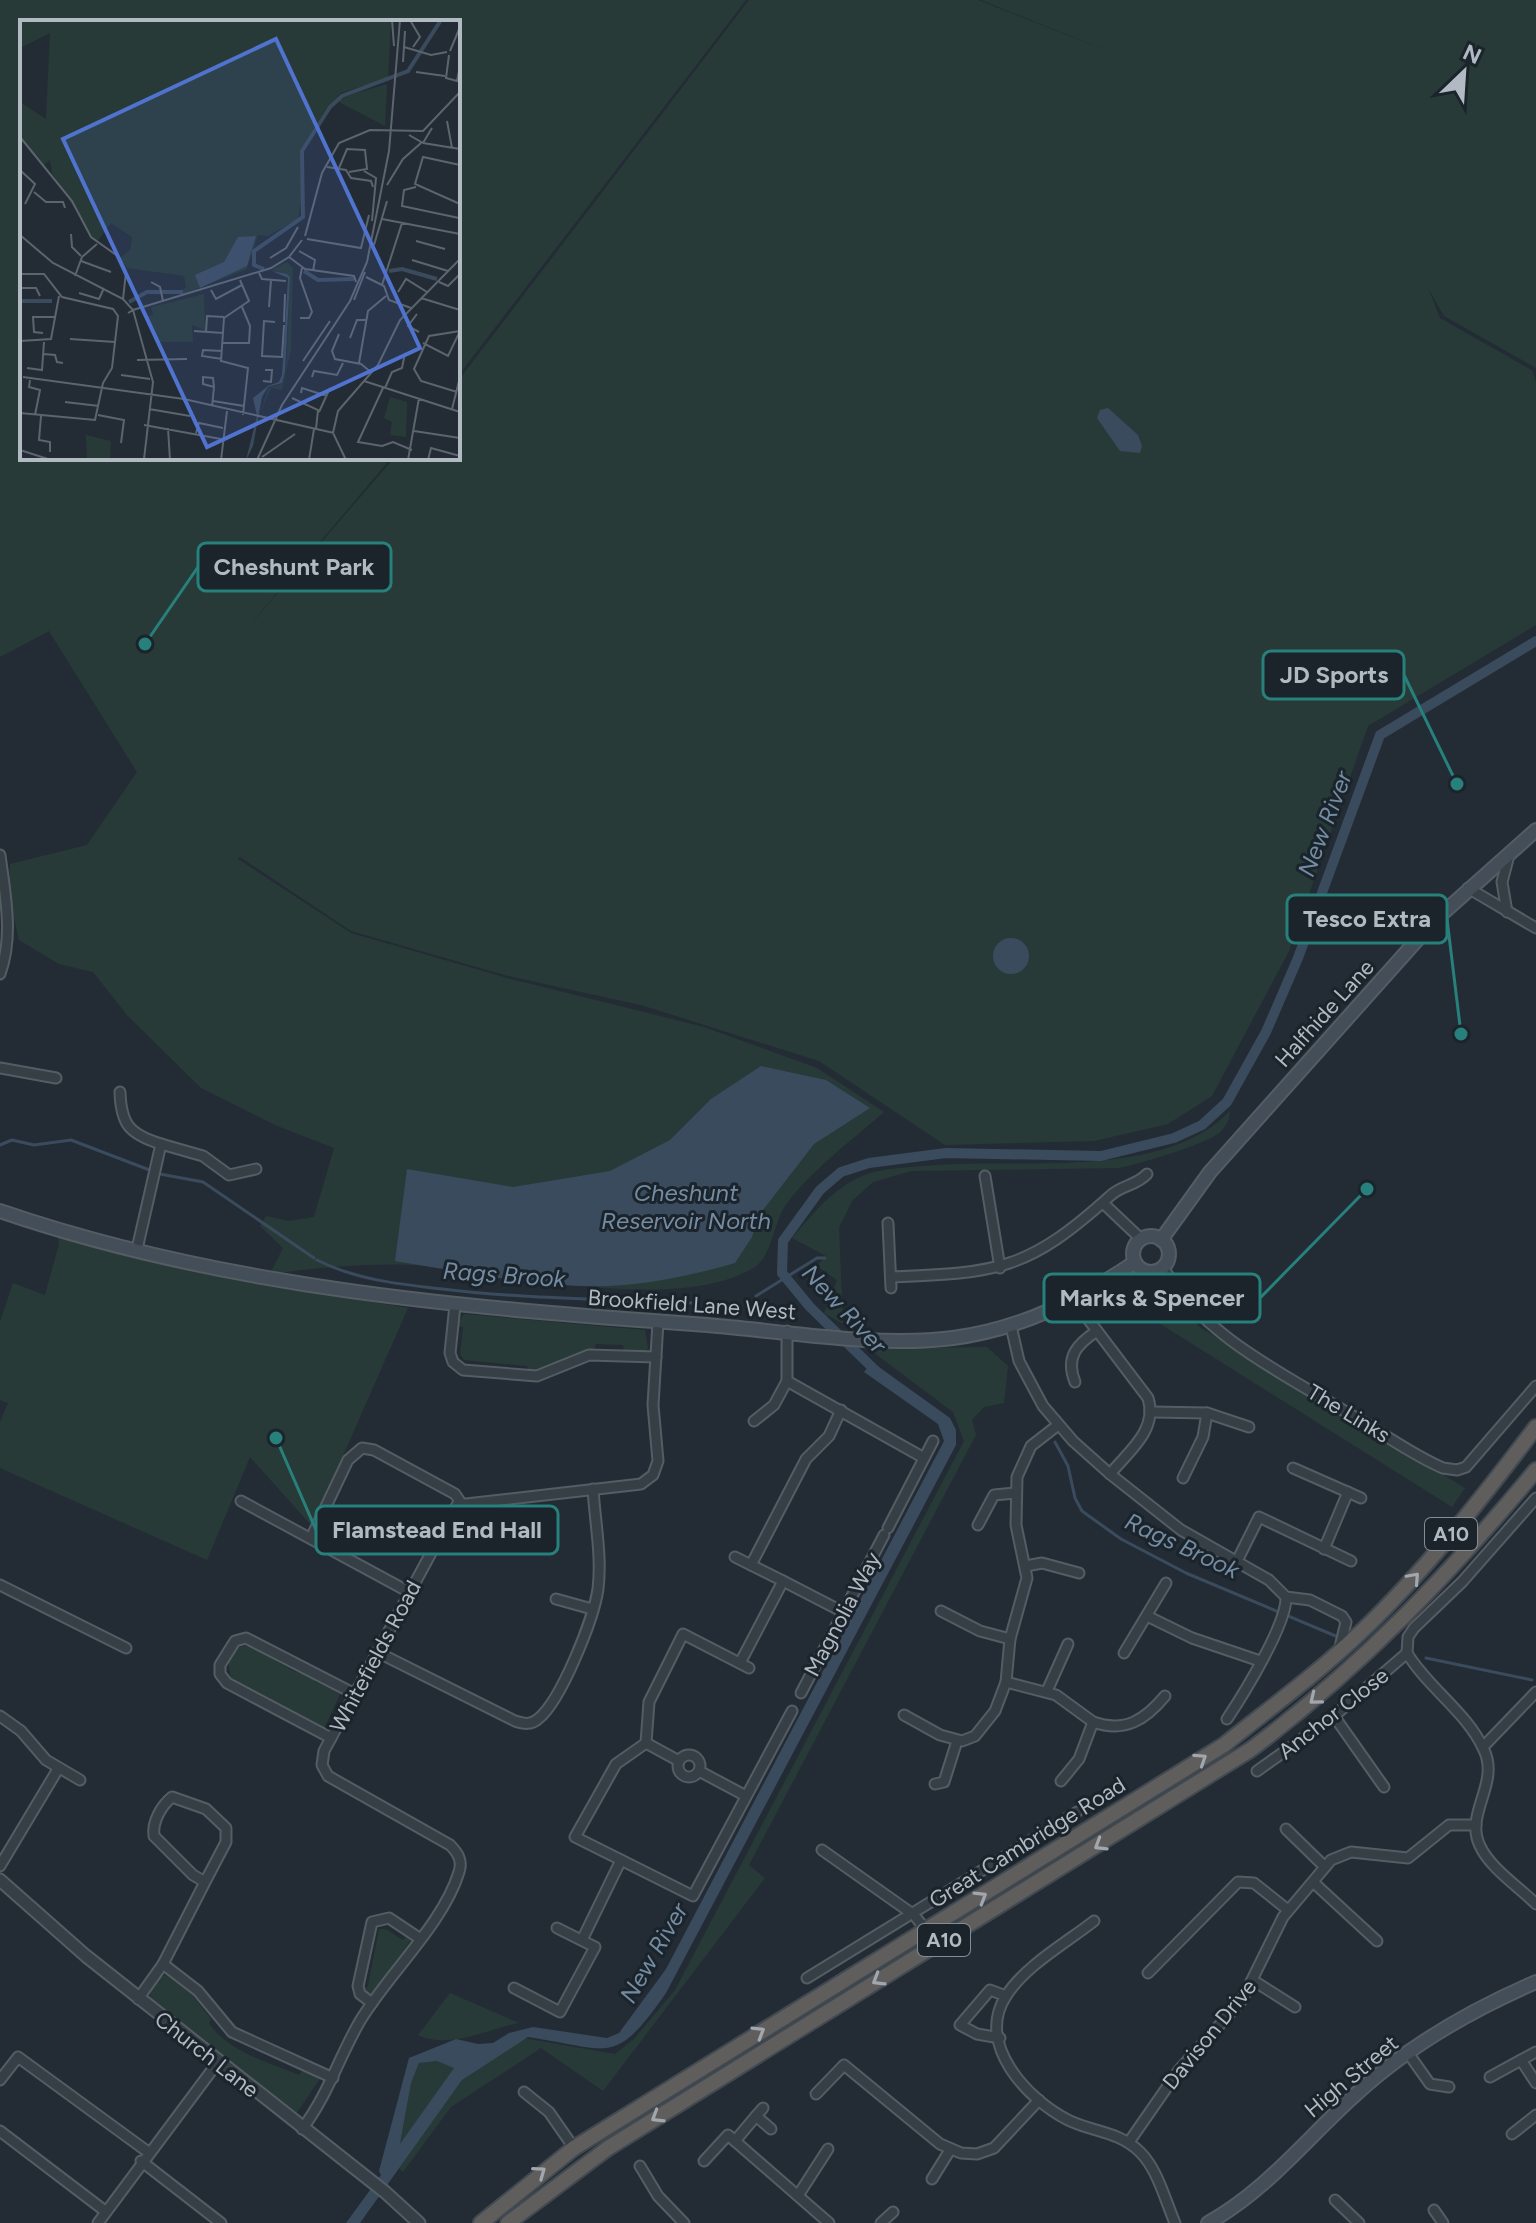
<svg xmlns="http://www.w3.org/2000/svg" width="1536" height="2223" font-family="Figtree,sans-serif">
<rect width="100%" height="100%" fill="#232c35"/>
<g fill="#283a38">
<path d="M0 0H746L458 376V22H22V458H391L238 639 394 458H458V381L749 0H978L1125 58 981 0H1536V368L1444 316 1428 288 1440 318 1533 371 1536 383V625L1368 726 1289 951 1212 1096 1168 1124 1094 1141 945 1145 819 1061 641 1005 508 976 351 931 240 857 243 853 238 859 351 933 511 979 704 1027 817 1068 884 1112C851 1141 813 1169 787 1203 774 1220 772 1256 755 1267 678 1314 515 1274 427 1266 376 1262 321 1267 270 1274L283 1248 260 1226 266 1216 289 1221 314 1217 334 1148 275 1125 201 1088 127 1015 93 972 59 964 19 940 9 894 10 864 87 845 137 772 49 631 0 657Z"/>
<path d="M1230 1111C1230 1119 1225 1128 1219 1133 1206 1144 1137 1165 1118 1168L911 1171 873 1182 852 1201 839 1228 843 1324 824 1313 837 1280 817 1266 826 1256 792 1238C811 1216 828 1194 854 1180 875 1168 901 1168 925 1166 1016 1157 1162 1182 1230 1111Z"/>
<path d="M58 1237 204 1274 408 1308 312 1526 250 1457 207 1560 0 1468V1422L8 1403 0 1400V1322L13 1283 45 1295 59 1244Z"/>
<path d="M1145 1281 1158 1288 1201 1328 1465 1488 1452 1507 1130 1305 1116 1288Z"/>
<path d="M464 1314 645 1330 648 1349 641 1353 624 1352 623 1345 596 1344 594 1351 549 1370 529 1373 527 1366 464 1360 460 1354 463 1327 456 1326Z"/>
<path d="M987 1347 1008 1366 1004 1403 984 1407 972 1420 976 1435 749 1865 765 1878 603 2091 541 2048 451 2107 403 2172 399 2168 462 2080 523 2038 615 2054 634 2039 675 1990 964 1441 953 1412 869 1349Z"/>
<path d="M250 1645 293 1671 314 1677 315 1682 341 1692 324 1729 231 1680 228 1659 236 1648Z"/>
<path d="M379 1929H386L402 1940 409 1936 410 1941 375 1992 367 1994 363 1991 368 1986Z"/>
<path d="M166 1975 192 1995 211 2019 209 2023C227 2051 269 2063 299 2075L303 2070 321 2077 296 2114 151 1998 150 1993 159 1977Z"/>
<path d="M450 1993 519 2023C486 2029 451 2050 418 2035Z"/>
<path d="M437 2061 455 2067 400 2145 411 2082 419 2063Z"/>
</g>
<g fill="#3a4b5d" fill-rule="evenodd">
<path d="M1108 408 1138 435 1142 446 1140 453 1120 451 1097 418 1100 410Z"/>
<circle cx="1011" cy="956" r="18"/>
<path d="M761 1066 826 1080 870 1108 814 1144 759 1215 752 1237 735 1263C693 1275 652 1284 608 1286 538 1288 465 1272 395 1261L407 1169 513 1187 610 1171 670 1140 711 1099Z"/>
<path d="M872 1362 950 1418 956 1430V1445L666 1993C614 2068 610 2049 528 2037L462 2080 360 2223H346L381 2175 379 2171 409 2058 456 2039 478 2044 493 2043 509 2033 533 2027 607 2038 619 2033 666 1969 944 1441 938 1424 864 1372ZM437 2061 454 2068 400 2144 411 2083 419 2063Z"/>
</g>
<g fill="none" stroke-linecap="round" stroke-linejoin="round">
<g stroke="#3a4b5d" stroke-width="3">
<path d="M0 1145 12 1140 34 1145 71 1140 160 1174 203 1182 314 1258"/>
<path d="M317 1260C357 1280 398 1284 442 1289 525 1299 608 1299 692 1303"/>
<path d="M756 1296 817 1258H825"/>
<path d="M1055 1442 1068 1466 1075 1498 1082 1511 1121 1539 1186 1573 1338 1637"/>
<path d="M1426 1658 1532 1680"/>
</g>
<path stroke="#3a4b5d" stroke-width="10" d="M877 1372 810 1307 782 1273 783 1241 820 1190 841 1172 869 1163 946 1153 1101 1156 1174 1138 1202 1125 1227 1102 1266 1032 1298 958 1380 735 1536 641"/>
<defs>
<g id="minor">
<path d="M0 855C5 894 14 936 0 974"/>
<path d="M1468 888 1536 928"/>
<path d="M1507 912 1502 882 1509 855"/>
<path d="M0 1068 56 1078"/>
<path d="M120 1092C121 1124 129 1134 161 1144L137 1249"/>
<path d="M161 1144 203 1156 229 1175 256 1169"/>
<path d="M985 1176 1000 1268"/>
<path d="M1103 1203 1141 1239"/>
<path d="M888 1223 891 1288"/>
<path d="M1163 1267C1203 1337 1286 1375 1353 1416 1383 1433 1412 1455 1443 1468L1457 1470 1466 1467 1536 1386"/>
<path d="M891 1277C999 1273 1028 1270 1110 1196 1121 1185 1136 1186 1147 1174"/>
<path d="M455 1305 450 1353 453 1362 463 1370 537 1376 589 1355 656 1357"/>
<path d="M1085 1315 1148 1398C1158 1430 1129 1451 1110 1474"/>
<path d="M1011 1326 1019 1361 1043 1406 1073 1441 1110 1474 1181 1530 1269 1580 1286 1597 1310 1600 1342 1616 1346 1622 1340 1647"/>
<path d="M787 1331V1381L924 1458"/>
<path d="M1075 1382C1065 1357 1077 1344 1097 1331"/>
<path d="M1153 1412 1207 1413 1249 1427"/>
<path d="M754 1421 774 1405 787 1381"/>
<path d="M1293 1468 1361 1498"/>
<path d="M1183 1478 1203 1437 1207 1413"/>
<path d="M241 1501 409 1592"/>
<path d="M978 1525 994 1495 1015 1493"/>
<path d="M888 1528 933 1441"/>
<path d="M311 1538 348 1460 362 1448 374 1450 455 1494 461 1503"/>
<path d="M1324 1549 1348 1492"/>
<path d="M735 1557 783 1581 740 1663"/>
<path d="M1236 1563 1259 1517 1351 1561"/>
<path d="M751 1565 806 1459 829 1436 841 1410"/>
<path d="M1026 1566 1042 1563 1079 1573"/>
<path d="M783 1581 843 1612"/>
<path d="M0 1585 126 1648"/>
<path d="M556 1599 592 1609"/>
<path d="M941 1611 980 1631 1010 1639"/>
<path d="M1147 1616 1192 1638 1260 1661"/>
<path d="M377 1652 515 1721C524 1724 531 1725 538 1719 561 1701 594 1618 598 1589 602 1556 595 1522 593 1489"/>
<path d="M1124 1653 1166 1583"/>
<path d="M1407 1653C1428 1688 1467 1712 1484 1750 1500 1784 1464 1814 1480 1846 1490 1868 1519 1887 1536 1904"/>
<path d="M1407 1653 1408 1637 1414 1628 1462 1582 1536 1498"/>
<path d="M749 1668 683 1634 649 1702 646 1743 616 1764 575 1837 693 1896 792 1711"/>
<path d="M1006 1682 1056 1695 1093 1722 1079 1759 1061 1781"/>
<path d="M1047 1691 1068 1644"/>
<path d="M801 1693 884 1535"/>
<path d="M904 1715 940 1735 962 1741 975 1736 995 1711 1006 1682 1010 1639 1027 1578 1016 1525 1017 1477 1031 1446 1058 1425"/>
<path d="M0 1716 21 1731 46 1760 80 1780"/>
<path d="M1334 1716 1384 1787"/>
<path d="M1227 1719C1243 1695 1287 1624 1286 1597"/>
<path d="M1093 1722C1125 1733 1145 1720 1165 1696"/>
<path d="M331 1738 227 1683 220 1674V1665L235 1641 246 1638 355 1694"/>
<path d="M646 1743 679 1761"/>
<path d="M1483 1747 1536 1692"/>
<circle cx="689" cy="1766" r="11"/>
<path d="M699 1771 746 1796"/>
<path d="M1257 1771 1334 1716 1407 1653"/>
<path d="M935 1784 944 1782 957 1741"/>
<path d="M1286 1829 1325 1867"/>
<path d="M822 1850 914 1915 926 1930"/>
<path d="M0 1866 58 1769"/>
<path d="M1313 1882 1377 1941"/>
<path d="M1094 1921C1066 1943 1026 1965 1006 1996 975 2044 1028 2100 1068 2120 1092 2132 1119 2131 1140 2152 1158 2170 1165 2200 1175 2223"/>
<path d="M582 1940 621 1860"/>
<path d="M163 1964 198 1991 232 2032 333 2078"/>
<path d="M1148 1973 1238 1882 1254 1883 1288 1910"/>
<path d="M807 1978 1077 1812"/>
<path d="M1254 1981 1295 2007"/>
<path d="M514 1988 560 2012 595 1947 557 1928"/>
<path d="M138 1999 163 1964 205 1882 193 1875 154 1836C152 1822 161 1806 172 1797L206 1809 226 1828V1842L205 1882"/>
<path d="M372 2003 360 1994 358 1986 372 1922 389 1918 419 1938"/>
<path d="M1000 2038 977 2034 960 2025 990 1990 1006 1996"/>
<path d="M1536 2052 1521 2060 1536 2083"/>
<path d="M1408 2053 1430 2084 1449 2087"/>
<path d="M1490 2077 1521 2060"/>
<path d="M0 2080 18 2057 148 2152"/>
<path d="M524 2092 549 2112 574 2148"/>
<path d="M816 2094 844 2065 940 2144 961 2153 977 2154 994 2148 1039 2100"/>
<path d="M763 2108 756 2116 771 2129"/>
<path d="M302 2129C328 2095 339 2057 360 2021 389 1973 443 1924 459 1872 463 1860 457 1852 450 1845L328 1776 322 1765 324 1751 457 1505 641 1484 653 1475 658 1461 653 1405 658 1322"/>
<path d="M0 2131 105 2211"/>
<path d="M1512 2134 1536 2115"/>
<path d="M735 2141 756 2116"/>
<path d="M1129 2142 1179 2070 1242 2000 1283 1917 1331 1860 1351 1852 1408 1858 1449 1825H1476"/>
<path d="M141 2161 221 2223"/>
<path d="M704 2161 728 2135 829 2223"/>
<path d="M640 2166 658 2196 684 2223"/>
<path d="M932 2179 950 2150"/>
<path d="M799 2194 828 2149"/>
<path d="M1335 2200 1359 2223"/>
<path d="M1434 2210 1443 2223"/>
<path d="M98 2223 218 2062"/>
<path d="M881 2223 893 2212"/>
</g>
<path id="tertiary" d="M0 1880 86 1956 385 2192 419 2223"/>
<g id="secondary">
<path d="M0 1211C227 1289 469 1308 707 1325 783 1331 878 1348 953 1338 1021 1329 1079 1300 1135 1262"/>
<circle cx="1151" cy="1254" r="18"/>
<path d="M1161 1240 1210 1172 1435 920 1536 830"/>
<path d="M1208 2223C1266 2191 1306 2139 1355 2095 1407 2047 1471 2010 1536 1982"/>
</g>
<g id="trunk">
<path d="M481 2223 574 2148 1224 1745C1270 1708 1318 1673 1361 1632 1426 1570 1482 1498 1536 1427"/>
<path d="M508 2223 608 2148 1250 1750C1359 1669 1450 1574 1536 1470"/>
</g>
</defs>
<use href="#minor" stroke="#545c64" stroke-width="13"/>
<use href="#tertiary" stroke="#545c64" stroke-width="15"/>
<use href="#secondary" stroke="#545c64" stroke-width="16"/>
<use href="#trunk" stroke="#414951" stroke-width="18"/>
<use href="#minor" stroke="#363e46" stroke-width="9"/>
<use href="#tertiary" stroke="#363e46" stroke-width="11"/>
<use href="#secondary" stroke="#444e58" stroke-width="12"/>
<use href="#trunk" stroke="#605e5d" stroke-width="14"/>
</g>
<defs><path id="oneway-chevron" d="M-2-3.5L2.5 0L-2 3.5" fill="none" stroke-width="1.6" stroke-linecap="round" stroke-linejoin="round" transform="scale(2)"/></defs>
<g stroke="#a1a7ae">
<use href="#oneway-chevron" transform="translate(1414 1578) rotate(-48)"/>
<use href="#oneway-chevron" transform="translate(1315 1699) rotate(141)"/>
<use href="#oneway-chevron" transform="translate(1201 1759) rotate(-33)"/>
<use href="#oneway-chevron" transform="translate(1100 1845) rotate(148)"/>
<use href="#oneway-chevron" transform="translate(981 1897) rotate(-31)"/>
<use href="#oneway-chevron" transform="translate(878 1980) rotate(149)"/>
<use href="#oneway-chevron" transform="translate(759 2032) rotate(-31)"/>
<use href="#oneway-chevron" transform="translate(657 2117) rotate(148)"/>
<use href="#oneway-chevron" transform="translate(540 2172) rotate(-36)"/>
</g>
<g text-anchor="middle" stroke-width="6" stroke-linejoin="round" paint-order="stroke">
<g fill="#1b232b" stroke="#848c95" stroke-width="2">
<rect x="1425" y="1518" width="52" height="32" rx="6"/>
<rect x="918" y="1924" width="52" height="32" rx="6"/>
</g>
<g font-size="20" font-weight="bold" fill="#b1b9c2">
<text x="1451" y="1541">A10</text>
<text x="944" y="1947">A10</text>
</g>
<g font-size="22" fill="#b1b9c2" stroke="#1b232b">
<text transform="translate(1324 1013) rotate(-48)" y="8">Halfhide Lane</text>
<text transform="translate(692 1304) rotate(4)" y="8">Brookfield Lane West</text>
<text transform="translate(1349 1413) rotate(31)" y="8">The Links</text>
<text transform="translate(842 1614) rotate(-62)" y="8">Magnolia Way</text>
<text transform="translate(375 1656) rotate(-62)" y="8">Whitefields Road</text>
<text transform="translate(1333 1713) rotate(-38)" y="8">Anchor Close</text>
<text transform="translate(1027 1842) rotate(-32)" y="8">Great Cambridge Road</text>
<text transform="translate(1209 2034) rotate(-51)" y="8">Davison Drive</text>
<text transform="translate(207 2054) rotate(38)" y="8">Church Lane</text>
<text transform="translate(1351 2076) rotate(-40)" y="8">High Street</text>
</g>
<g font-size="24" font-style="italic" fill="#748ca3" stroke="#1b232b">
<text transform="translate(1325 824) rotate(-69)" y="8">New River</text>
<text x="686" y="1201">Cheshunt<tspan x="686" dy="28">Reservoir North</tspan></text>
<text transform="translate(504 1275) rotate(4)" y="8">Rags Brook</text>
<text transform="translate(844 1309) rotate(47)" y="8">New River</text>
<text transform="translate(1182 1546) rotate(25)" y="8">Rags Brook</text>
<text transform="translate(654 1953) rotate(-60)" y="8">New River</text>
</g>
</g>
<g transform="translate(20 20)">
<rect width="440" height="440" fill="#232c35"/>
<path d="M0 0H371L368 58 321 73 306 89 280 131 284 167 278 199 248 216 238 215 227 249 163 274 159 272 166 267 164 256 107 248 100 238 110 230 112 217 91 203 77 222 74 219 32 153 30 140 24 145 0 116V82L26 99 30 13 0 28ZM367 64 365 106 317 81 333 74ZM267 242 273 248 271 330 262 370 251 368 240 394 248 368 262 364 266 351 270 256 251 250ZM184 274 185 310 172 305 173 322H136L128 296 133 295 131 287ZM370 377 387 382 386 417 370 415 372 402 364 398ZM66 415 91 421 90 440H67Z" fill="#283a38"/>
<path d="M236 216 227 246 180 268 175 255 204 242 218 217ZM252 251 267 254 270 257 265 352 262 363 248 367 242 377 233 426 226 440 237 396 233 378 248 366 259 362 262 355 268 258Z" fill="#3a4b5d"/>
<path fill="none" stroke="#3a4b5d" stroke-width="4" d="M244 249 234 245V231L283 197 282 131 310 87 322 76 388 51 421 0M284 251 298 260 334 259M369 251 382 249 417 259M0 281H32M109 282 127 272H163"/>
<path fill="none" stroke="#5c646d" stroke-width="2" d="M372 0 374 26M390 0 400 17 393 27M384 27 411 35 427 32M430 31 440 7M429 35 426 58 437 61 439 51M383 42 385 11M396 52 425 56M427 101 432 128M389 115 403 123 412 108M0 117 52 181 71 217 99 237 106 252 103 279M403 123 440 129M440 145 403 137 395 164 440 184M307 147 326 150 331 158 351 161 353 167M319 148 327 129 345 130 347 149 329 152M0 150 15 164 5 184M344 151 356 158 352 201M367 165 383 139 401 123M396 167 384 170 382 186 439 198M14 172 26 182H43L45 188M362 199 440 214M51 214 52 227 61 236M0 215 33 243 103 279 113 290 108 293M285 216 302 153 319 123 350 110 403 111 440 72M287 219 341 228 349 195M396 221 425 229M354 225 367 181M279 231 295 240 293 251M269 237 285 249 334 256 336 262M250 238 266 228 278 207M392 240 428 251M61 241 91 252M239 253 242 259 266 261M0 254H24L42 277 93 289 98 296 92 348 83 363 75 400 0 393M55 256 62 237 77 224M346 257 364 266 369 280 391 288M220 260 229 281 204 298 201 341 228 348 223 395M131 262 140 267 143 281M419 262 428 266 440 254M362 265 382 203M0 268H16L20 276M191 270 196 279 222 265M378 272 386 259 407 272M59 273 79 279 84 268M401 278 440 290M334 280 345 252M249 287 251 260M397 294 388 306 399 312M280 298H289L292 292 280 258 282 248M255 302 244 301 242 336 262 337 264 305M264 302 265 274M174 311 203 313M186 312 187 296 204 297M23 313 14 312 13 297H35M319 314 312 331 315 339 341 344 352 353M330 318 337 300H346M50 319 95 322M0 321 31 319 39 276M203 323H229L230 306 222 287M403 323 428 336 440 311M202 331 183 330 182 336 202 339M24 334 35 335 37 342 43 343M117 340 167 339M283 341 310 301M339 343 348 291 366 276M7 348 22 350 24 322M101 355 130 359M3 357 164 379 314 413M292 357 294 351 317 355 323 343M10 360 9 367 20 370 15 395M243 361 251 362 252 350H245M344 361 440 392M363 368 338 422 362 426 373 422 392 430M365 368 372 352 382 348 385 333M437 372 401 361 394 349 409 316 440 311M281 373 282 368 307 376M272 378 298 390 296 409M193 381 224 386M45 382 79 386M192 387 194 367 183 364V357L193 358 194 367M129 389 170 396M432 389 440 357M299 392 310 368M78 395 104 400 101 423M21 396 19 420 30 422V432M124 405 201 419M148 408 150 440M394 411 440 418M176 413 179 403 203 408M0 430 31 440M242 437 275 414M111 440 124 439 133 362 113 290 251 248 269 237 282 220M201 440 207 391M237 440 262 385 330 281 347 242 369 131 380 0M289 440 294 409M326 440 313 413 318 391 358 345 380 300 440 239M388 440 399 378M408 440 411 428 440 436"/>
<path fill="#5173d0" fill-opacity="0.15" stroke="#5173d0" stroke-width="4" d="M256 19 400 328 187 427 43 119Z"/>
<rect width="440" height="440" fill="none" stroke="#b1b9c2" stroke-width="4"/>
</g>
<path fill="none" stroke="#27807b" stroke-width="3" d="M145 644L198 567M1457 784L1404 675M1461 1034L1447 919M1367 1189L1260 1298M276 1438L316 1530"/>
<g fill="#27807b" stroke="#1b232b" stroke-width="3">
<circle cx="145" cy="644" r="8"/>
<circle cx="1457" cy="784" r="8"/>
<circle cx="1461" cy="1034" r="8"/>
<circle cx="1367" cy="1189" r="8"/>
<circle cx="276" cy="1438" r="8"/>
</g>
<g fill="#1b232b" stroke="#27807b" stroke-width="3">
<rect x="198" y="543" width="193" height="48" rx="8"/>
<rect x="1263" y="651" width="141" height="48" rx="8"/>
<rect x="1287" y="895" width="160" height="48" rx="8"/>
<rect x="1044" y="1274" width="216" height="48" rx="8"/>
<rect x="316" y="1506" width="242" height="48" rx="8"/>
</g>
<g font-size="24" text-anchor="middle" font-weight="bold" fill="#b1b9c2">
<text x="294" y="575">Cheshunt Park</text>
<text x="1334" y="683">JD Sports</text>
<text x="1367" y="927">Tesco Extra</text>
<text x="1152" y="1306">Marks &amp; Spencer</text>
<text x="437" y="1538">Flamstead End Hall</text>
</g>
<g transform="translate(1464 72) rotate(25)" stroke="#1b232b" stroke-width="6" paint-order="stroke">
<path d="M0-6L14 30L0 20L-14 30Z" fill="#b1b9c2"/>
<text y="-12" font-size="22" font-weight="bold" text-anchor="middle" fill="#b1b9c2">N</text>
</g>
</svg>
